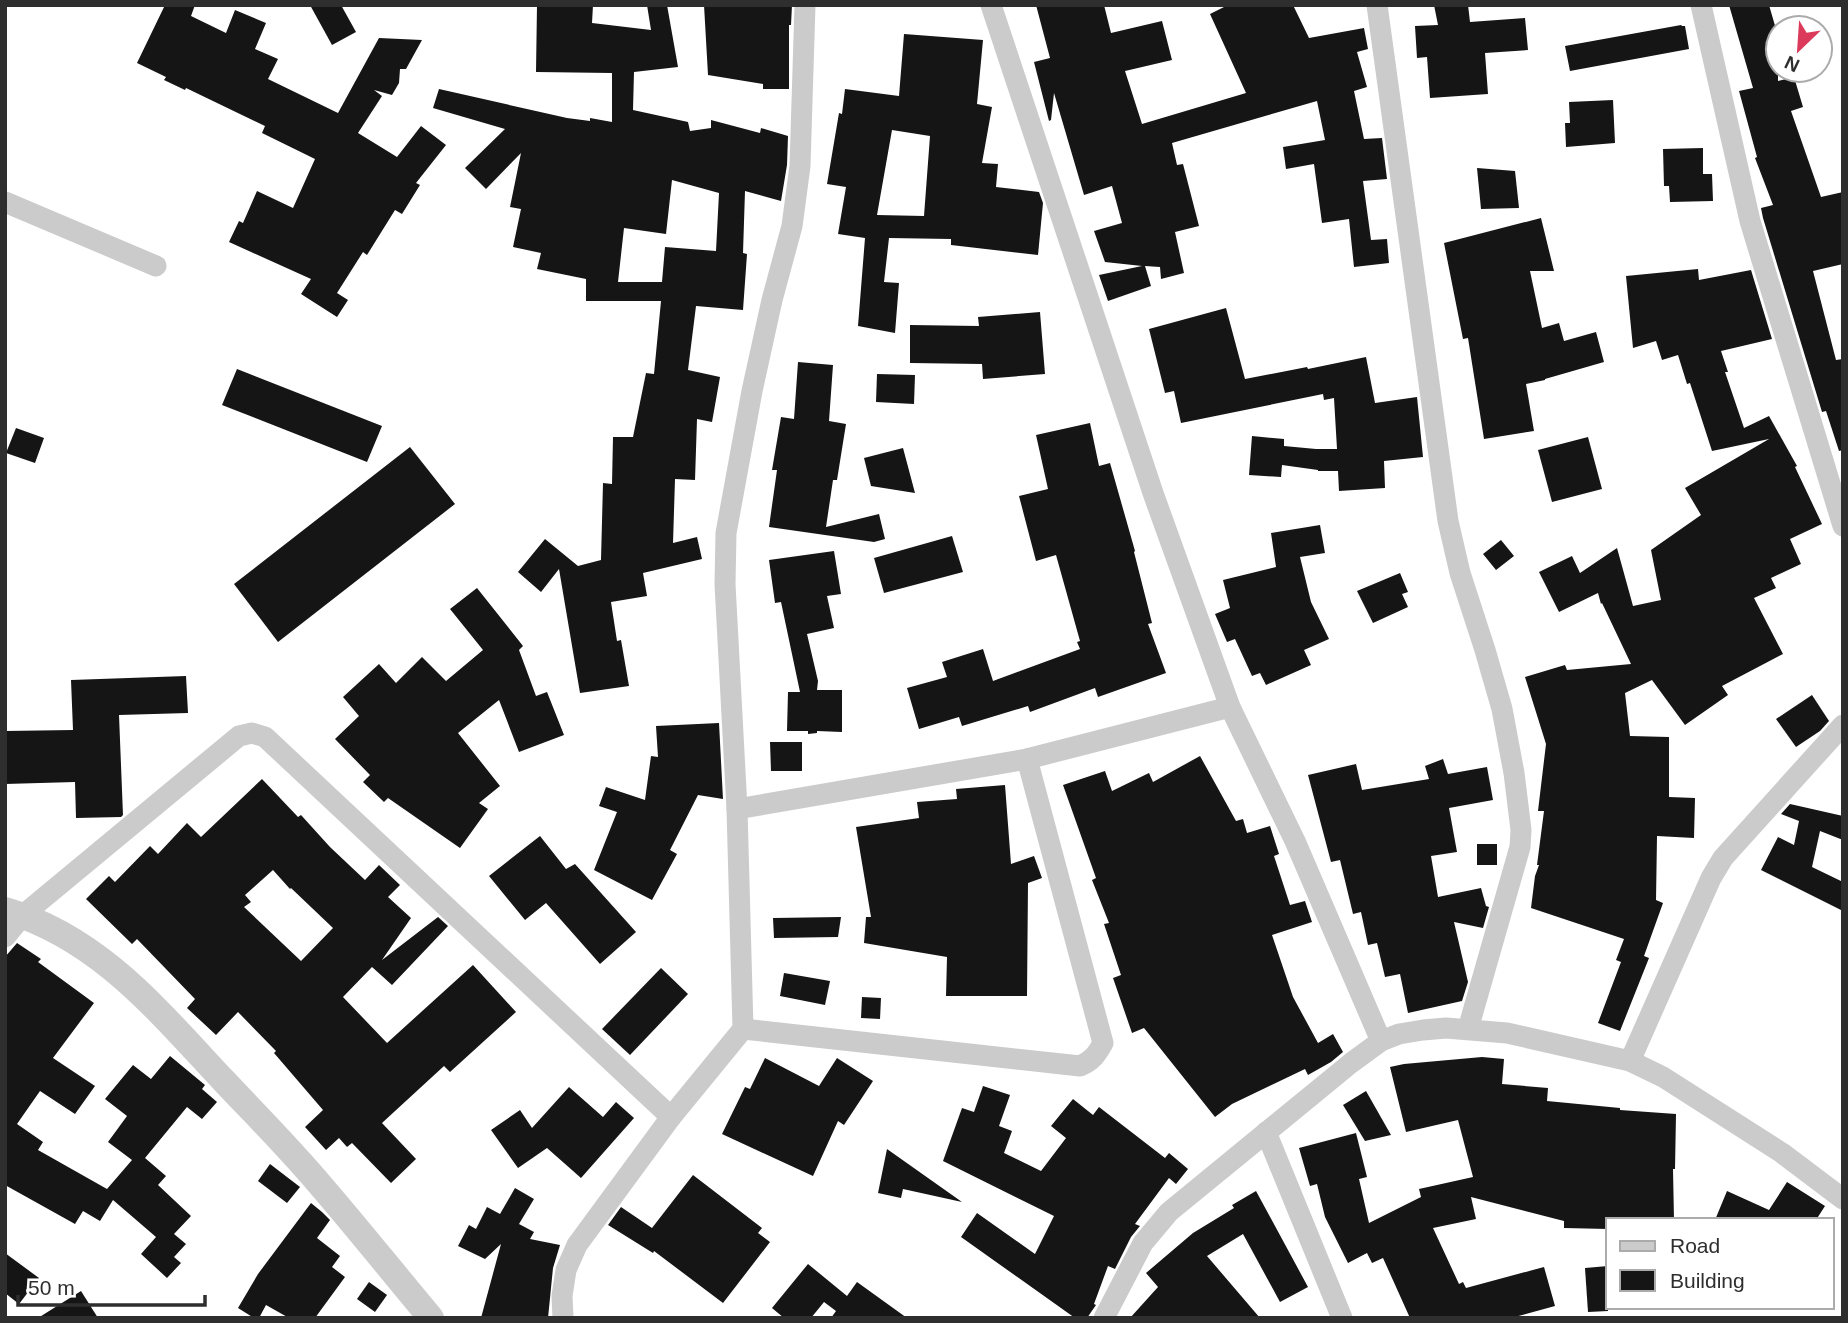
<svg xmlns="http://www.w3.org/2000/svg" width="1848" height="1323" font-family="Helvetica,sans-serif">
<rect width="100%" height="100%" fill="#fff"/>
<g fill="#151515" fill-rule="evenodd">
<path d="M165 5H195L191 16 226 33 235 10 266 23 255 49 278 59 268 79 338 113 379 38 422 40 406 69H400L399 83 392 95 374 90 382 96 358 133 397 157 421 126 446 145 416 183 420 185 402 214 395 210 367 255 363 252 337 293 348 300 337 317 301 294 311 279 229 242 239 221 243 223 257 191 293 208 315 159 262 133 265 126 186 88 185 90 164 80 166 77 137 63Z"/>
<path d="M310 5H341L356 32 332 45Z"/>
<path d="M537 5H593L592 23 651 30 647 5H667L678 67 634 72 633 110 688 122 690 131 711 128V120L760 133 761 128 788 136 787 165 781 201 745 191 743 253 747 254 743 310 696 306 688 370 720 377 712 422 697 419 695 480 675 479 673 543 697 537 702 559 643 573 647 596 611 602 617 641 621 640 629 686 580 693 559 569 541 592 518 572 545 539 578 566 601 560 603 483 612 484 613 437H633L646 373 654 374 661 301H586V279L537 269 541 253 513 247 521 209 510 207 521 153 486 189 465 168 505 129 433 108 439 89 567 118 590 121V118L612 122V73L536 72ZM672 180 719 193 716 251 665 247 662 282H618L624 228 666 234Z"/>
<path d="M704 5H792L791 25H789V89H763V84L708 75Z"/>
<path d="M1036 5H1104L1111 33 1162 21 1172 60 1125 71 1142 124 1246 93 1210 14 1228 5H1293L1309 38 1364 28 1368 49 1357 52 1367 87 1354 91 1364 139 1382 138 1387 179 1363 181 1371 240 1387 239 1389 263 1354 267 1349 219 1322 223 1314 164 1286 169 1283 147 1325 140 1317 101 1172 143 1177 165 1183 164 1199 226 1175 232 1184 273 1161 279 1160 267 1145 266 1151 286 1108 301 1099 275 1142 266 1105 262 1094 231 1122 223 1112 186 1084 195 1054 93 1051 120 1049 121 1034 62 1050 58Z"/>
<path d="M1434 5H1468L1470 22 1525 18 1528 50 1485 53 1488 94 1430 98 1427 57 1417 58 1415 26 1438 25Z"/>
<path d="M1729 5H1769L1778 36V81L1794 77 1803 107 1791 111 1821 197 1843 192V264L1813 271 1836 360 1843 359V450L1839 451 1826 411 1822 412 1763 218 1761 208 1773 205 1755 158 1757 157 1739 91 1753 88Z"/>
<path d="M1681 25 1682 26H1685L1689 49 1570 71 1565 46Z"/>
<path d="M904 34 983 40 977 104 992 107 982 163 998 164 996 187 1039 192 1043 203 1038 255 951 245V239L889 238 884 282 899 283 895 333 858 326 865 238 838 234 846 187 827 184 839 113 842 114 845 89 899 96ZM892 130 930 136 924 216 877 215Z"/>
<path d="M1613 100 1615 143 1566 147 1565 123H1570L1569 102Z"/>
<path d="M1703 148V174H1712L1713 201 1670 202 1669 186H1664L1663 149Z"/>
<path d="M1477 168 1515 171 1519 208 1481 209Z"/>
<path d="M1541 218 1554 271H1530L1542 328 1559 323 1564 341 1596 332 1604 362 1545 379V380L1526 384 1534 431 1484 439 1468 338 1463 339 1444 243Z"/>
<path d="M1698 269 1699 280 1751 270 1772 339 1721 351 1728 372H1725L1744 428 1769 416 1797 466 1795 467 1822 524 1790 539 1801 564 1771 578 1776 588 1754 598 1783 654 1722 686 1728 695 1685 725 1652 680 1625 693 1630 736 1669 737V797L1695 798 1694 838 1657 836 1656 900 1663 903 1644 956 1649 958 1620 1031 1598 1023 1621 962 1616 960 1624 939 1531 908 1535 876 1539 865H1537L1544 811H1538L1546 744 1525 677 1565 665 1567 670 1631 664 1602 603 1601 604 1598 593 1559 612 1539 572 1572 556 1580 573 1617 548 1633 606 1661 600 1651 550 1701 515 1685 488 1769 439 1712 451 1690 383 1687 384 1678 355 1662 360 1656 341 1633 348 1626 276Z"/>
<path d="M1226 308 1245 379 1307 367 1308 369 1366 357 1375 403 1417 397 1423 457 1384 461 1385 488 1339 491 1338 471H1318V470L1282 465 1281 477 1249 475 1252 436 1284 439V446L1316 449H1337L1334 398 1324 400 1323 394 1181 423 1174 391 1165 393 1149 329Z"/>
<path d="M1040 312 1045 374 983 379 982 364 910 363V325L979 326 978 317Z"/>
<path d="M798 362 833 365 829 421 846 424 837 480H833L826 527 879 514 885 539 874 542 769 527 777 470H772L781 417 794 419Z"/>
<path d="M237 369 382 426 367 462 222 405Z"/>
<path d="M877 374 915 375 914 404 876 402Z"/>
<path d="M1090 423 1099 466 1110 463 1135 551 1134 552 1152 623 1148 624 1166 673 1098 697 1095 688 1030 712 1028 706 962 726 959 717 919 729 907 688 947 677 942 662 983 649 993 681 1080 649 1077 642 1080 641 1056 555 1036 561 1019 496 1048 489 1036 435Z"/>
<path d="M16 428 44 438 35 463 6 453Z"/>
<path d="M1588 437 1602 489 1552 502 1538 450Z"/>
<path d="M410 447 455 504 278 642 234 584Z"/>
<path d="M903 448 915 493 871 486 864 458Z"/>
<path d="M1320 525 1325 553 1300 557 1311 602 1329 639 1304 650 1311 665 1266 685 1260 673 1252 676 1235 639 1227 642 1215 614 1230 608 1223 580 1276 567 1271 533Z"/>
<path d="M952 536 963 572 884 593 874 558Z"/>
<path d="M1501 540 1514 556 1496 570 1483 554Z"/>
<path d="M834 551 841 594 827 596 834 628 807 634 818 681 817 690H842V732L817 731V733L808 734V731H787L788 692H800L781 602 775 603 769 560Z"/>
<path d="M1400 573 1408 592 1402 594 1408 607 1373 623 1357 591Z"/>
<path d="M477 588 523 646 519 650 536 696 547 692 564 735 519 752 499 700 458 733 500 786 479 803 488 809 460 848 388 798 384 802 363 782 370 775 335 739 359 716 343 697 379 664 396 683 422 657 446 681 483 650 450 609Z"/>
<path d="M186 676 188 713 119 715 123 815 121 817 76 818 75 782 5 784V731L73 730 71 680Z"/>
<path d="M1812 695 1829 721 1820 731 1796 747 1776 719Z"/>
<path d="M719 723 723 799 698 795 670 850 677 854 652 900 594 870 617 812 599 806 606 787 645 800 651 756 658 757 656 726Z"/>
<path d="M770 742H802V771H771Z"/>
<path d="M1200 756 1236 821 1243 819 1247 833 1270 826 1279 854 1274 856 1290 905 1305 901 1312 922 1272 935 1293 997 1318 1043 1333 1034 1343 1052 1331 1062 1308 1075 1305 1069 1232 1104 1215 1117 1144 1028 1132 1033 1113 978 1121 975 1104 924 1109 923 1092 880 1096 878 1063 785 1105 771 1112 791 1149 773 1153 782Z"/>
<path d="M1443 759 1448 774 1487 767 1493 800 1449 808 1457 852 1431 856 1438 897 1481 888 1486 906 1489 907 1483 928 1454 922 1468 982 1462 1001 1408 1013 1400 974 1385 977 1377 943 1368 945 1361 912 1353 914 1340 860 1331 862 1308 775 1356 764 1362 790 1429 779 1425 766Z"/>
<path d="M262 779 298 817 301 815 330 847 365 880 379 865 400 885 388 897 411 918 382 960 438 917 448 926 392 985 372 967 343 997 387 1043 473 965 516 1012 450 1072 444 1066 382 1123 416 1159 391 1183 352 1143 347 1147 339 1138 326 1150 305 1127 323 1110 274 1053 276 1051 238 1012 216 1035 187 1008 195 999 137 939 132 944 86 899 109 876 115 882 150 846 158 854 187 823 201 837ZM273 870 290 889 291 888 333 928 301 961 244 907 251 902 245 895Z"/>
<path d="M1005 785 1011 864 1034 856 1042 878 1028 883 1027 996H946L947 957 864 943 866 917H871L856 827 919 818 917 802 957 799 956 789Z"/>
<path d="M1790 804 1843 816V840L1820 831 1812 867 1843 882V911L1761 870 1778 837 1794 845 1799 821 1781 814Z"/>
<path d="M540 836 566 869 575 864 636 932 600 964 546 903 525 920 489 876Z"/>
<rect x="1477" y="844" width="20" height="21"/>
<path d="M841 917 838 937 774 938 773 918Z"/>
<path d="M17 943 41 959 38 962 94 1003 53 1058 95 1086 75 1114 40 1091 17 1124 43 1142 38 1150 107 1189 132 1160 108 1142 127 1116 105 1099 133 1065 151 1079 170 1056 205 1085 202 1089 217 1102 202 1119 187 1107 145 1158 166 1176 158 1185 191 1216 174 1234 186 1244 174 1257 181 1263 167 1278 141 1254 156 1237 113 1200 100 1221 83 1211 75 1224 5 1185V957Z"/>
<path d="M661 968 688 994 630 1055 602 1029Z"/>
<path d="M784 973 830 981 825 1005 780 996Z"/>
<path d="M862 997 881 998 880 1019 861 1018Z"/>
<path d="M1482 1057 1504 1059 1502 1084 1548 1088 1547 1101 1620 1108V1110L1676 1114 1675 1169H1673L1674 1220H1608V1229L1564 1228V1221L1471 1197 1476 1219 1433 1228 1459 1284 1463 1282 1466 1288 1544 1267 1555 1306 1511 1318H1410L1383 1258 1372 1263 1367 1253 1348 1263 1325 1217 1317 1184 1310 1186 1299 1148 1356 1133 1367 1177 1359 1179 1369 1223 1421 1197 1419 1189 1473 1177 1458 1120 1406 1132 1390 1067 1404 1064Z"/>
<path d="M765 1058 819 1086 837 1058 873 1081 844 1125 838 1121 813 1176 722 1134 745 1087 750 1089Z"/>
<path d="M983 1086 1010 1095 999 1126 1012 1131 1004 1153 1041 1171 1066 1138 1051 1126 1073 1099 1093 1115 1099 1107 1165 1158 1169 1153 1188 1169 1176 1184 1169 1178 1135 1224 1140 1226 1131 1237 1115 1269 1108 1266 1094 1304 1096 1305 1087 1318H1075L961 1237 977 1213 1035 1254 1054 1216 943 1161 962 1108 974 1112Z"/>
<path d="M569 1087 603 1117 616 1102 634 1118 581 1178 547 1148 518 1168 491 1130 520 1110 532 1128Z"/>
<path d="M1366 1091 1391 1135 1365 1141 1343 1105Z"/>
<path d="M887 1149 962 1202 903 1189 901 1198 878 1193Z"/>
<path d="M270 1164 300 1187 287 1203 258 1181Z"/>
<path d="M693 1175 762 1228 758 1233 770 1242 723 1303 654 1251 653 1253 608 1225 621 1207 652 1228Z"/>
<path d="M1787 1182 1825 1206 1816 1220H1715L1727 1191 1769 1210Z"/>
<path d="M515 1188 534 1199 519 1224 534 1232 530 1239 560 1245 553 1268 548 1318H481L501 1244 485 1259 458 1246 469 1225 476 1229 487 1207 500 1214Z"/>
<path d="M1256 1191 1308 1287 1280 1302 1243 1234 1207 1256 1260 1318H1130L1158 1287 1146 1273 1193 1233 1234 1208 1232 1205Z"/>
<path d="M311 1203 322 1212 330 1220 317 1238 340 1256 332 1267 345 1277 315 1318H289L266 1305 259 1318H254L238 1308 258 1274Z"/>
<path d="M5 1253 39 1278 19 1304 5 1293Z"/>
<path d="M808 1264 847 1296 857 1282 907 1318H831L836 1311 824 1302 811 1318H784L772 1308Z"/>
<path d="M1608 1266V1311L1588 1312 1585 1268Z"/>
<path d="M369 1282 387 1295 375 1312 357 1299Z"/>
<path d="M81 1291 98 1318H38Z"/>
</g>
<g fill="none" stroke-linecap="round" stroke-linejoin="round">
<g stroke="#cbcbcb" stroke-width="21">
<path d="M991 5 1153 493 1230 707 1295 841 1381 1041"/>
<path d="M1377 5 1448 521 1460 573 1485 650 1502 709 1514 773 1521 830 1520 847 1468 1029"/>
<path d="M1701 5 1750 221 1843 526"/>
<path d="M5 202 156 266"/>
<path d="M737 809 1027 759 1230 707"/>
<path d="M5 937 23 915 239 736 252 733 265 737 671 1117"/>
<path d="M743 1029 1080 1066C1092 1061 1097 1054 1103 1043L1027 759"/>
<path d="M1630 1061 1711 878 1723 858 1843 725"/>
<path d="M1266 1132 1342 1318"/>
<path d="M563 1318 562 1296 566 1270 577 1245 671 1117 743 1029 737 809 725 584 726 533 752 391 772 300 792 226 800 166 805 5"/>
<path d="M1104 1318 1143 1243 1169 1212 1351 1063 1381 1041 1399 1034 1423 1030 1446 1028 1507 1033 1630 1061 1663 1077 1782 1153 1843 1199"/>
</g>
<path stroke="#cbcbcb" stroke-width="26" d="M5 910C100 938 159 1012 224 1081 257 1116 291 1150 322 1187 359 1230 394 1274 431 1318"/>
</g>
<rect width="1848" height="1323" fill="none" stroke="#2e2e2e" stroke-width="14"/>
<rect x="1606" y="1218" width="228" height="91" fill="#ffffff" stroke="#ababab" stroke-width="2"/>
<rect x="1620" y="1241" width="35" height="10" fill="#cbcbcb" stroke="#ababab" stroke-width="2"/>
<text x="1670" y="1253" font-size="21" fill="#2e2e2e">Road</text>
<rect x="1620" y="1270" width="35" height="21" fill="#151515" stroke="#ababab" stroke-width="2"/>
<text x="1670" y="1288" font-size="21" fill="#2e2e2e">Building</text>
<g transform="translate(1799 49) rotate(205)"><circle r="33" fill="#ffffff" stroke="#ababab" stroke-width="2"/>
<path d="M0-5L12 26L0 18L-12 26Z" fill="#db3a5b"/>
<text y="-10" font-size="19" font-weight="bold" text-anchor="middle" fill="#2e2e2e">N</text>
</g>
<path d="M18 1295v10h187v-10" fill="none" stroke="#2e2e2e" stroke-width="3.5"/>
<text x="28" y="1295" font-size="21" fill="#2e2e2e" stroke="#ffffff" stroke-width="5" paint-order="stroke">50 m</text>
</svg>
